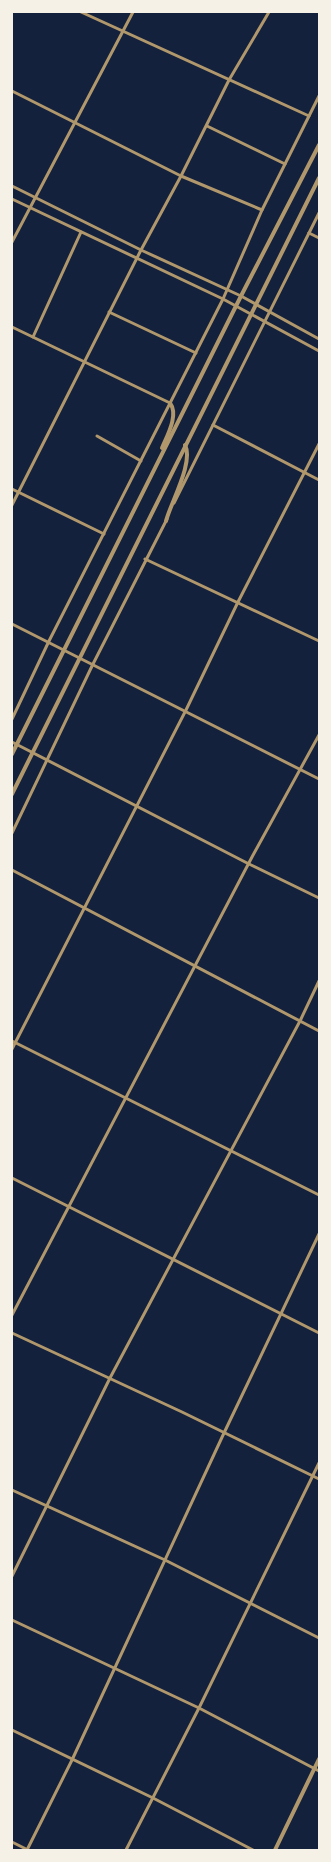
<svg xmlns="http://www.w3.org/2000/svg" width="331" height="1862" font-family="Signika,sans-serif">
<rect width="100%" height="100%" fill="#14213d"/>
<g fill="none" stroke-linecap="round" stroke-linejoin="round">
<g stroke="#b1986c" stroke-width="3">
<path d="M81 12 309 116"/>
<path d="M12 91 181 176 262 210"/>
<path d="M207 126 285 164"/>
<path d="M12 186 141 250 241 296 319 339"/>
<path d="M12 199 223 299 319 351"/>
<path d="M309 233 319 238"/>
<path d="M12 242 133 12"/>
<path d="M109 312 196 353"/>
<path d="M12 327 170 403"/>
<path d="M33 337 81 232"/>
<path d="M213 425 319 480"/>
<path d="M97 436 141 461"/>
<path d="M12 489 104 534"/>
<path d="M174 503 319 213"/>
<path d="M12 505 141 250 181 176 229 80 269 12"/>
<path d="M145 559 319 641"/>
<path d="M12 624 319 779"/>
<path d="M12 719 49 641 223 299 262 210 319 96"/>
<path d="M12 742 249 864 319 898"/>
<path d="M12 833 93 664 167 519"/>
<path d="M12 870 319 1031"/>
<path d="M12 1041 319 1195"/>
<path d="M12 1049 186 710 238 602 319 444"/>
<path d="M12 1178 319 1333"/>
<path d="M12 1315 252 857 319 735"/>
<path d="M12 1333 182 1412 319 1479"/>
<path d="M12 1490 165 1560 319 1638"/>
<path d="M12 1576 110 1378 300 1021 319 981"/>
<path d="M12 1620 199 1708 319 1771"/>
<path d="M12 1730 153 1798 253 1850"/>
<path d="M12 1842 28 1850"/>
<path d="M27 1850 72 1760 224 1433 319 1234"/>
<path d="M126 1850 199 1708 319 1463"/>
</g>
<g stroke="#b1986c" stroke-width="4">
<path d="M162 448C167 436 179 415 170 403"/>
<path d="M166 521C171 502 194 462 185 445"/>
<path d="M12 754 241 296 319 145"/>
<path d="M12 794 319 178"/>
<path d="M275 1850 319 1759"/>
</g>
</g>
<rect width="331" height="1862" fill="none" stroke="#f6f1e7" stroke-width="26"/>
</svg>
